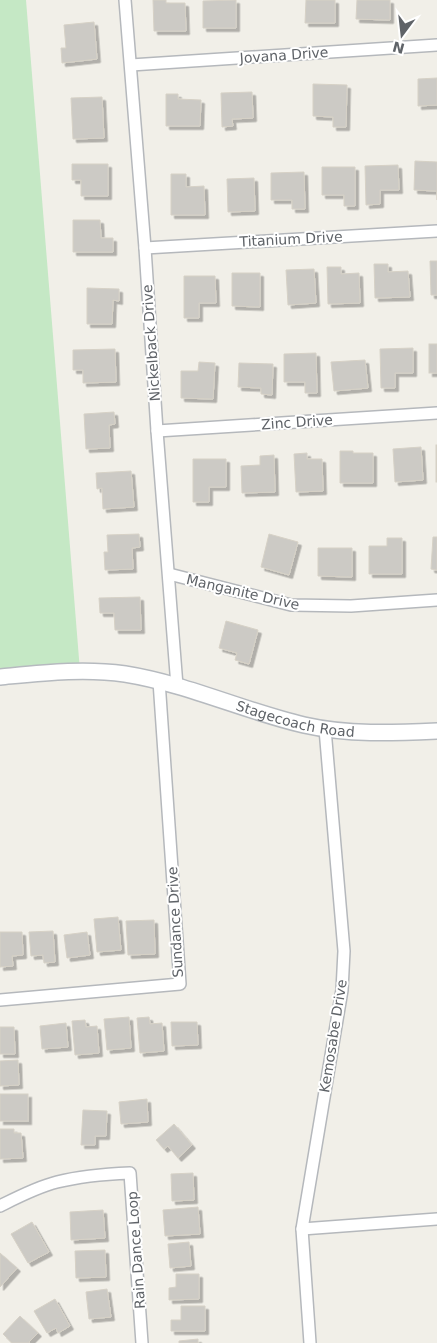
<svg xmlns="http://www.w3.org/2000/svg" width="437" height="1343" font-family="'DejaVu Sans',sans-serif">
<defs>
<filter id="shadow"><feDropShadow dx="3.5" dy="3.5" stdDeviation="0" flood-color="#0004"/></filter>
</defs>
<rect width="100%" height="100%" fill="#f1efe8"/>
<path fill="#c5e8c5" d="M0 0H26L80 671 0 678Z"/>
<g fill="#cccac5" stroke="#d6d1c6" filter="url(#shadow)">
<path d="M153 0H166V3H185L186 31H154Z"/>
<path d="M236 0V28H203V1Z"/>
<path d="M306 0H335V23H305Z"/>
<path d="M357 0H390V20L356 19Z"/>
<path d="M94 22 97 59 62 63 61 48H66L64 25Z"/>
<path d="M437 78V105L418 106V79Z"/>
<path d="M313 84 347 85 346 127H333V117L313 116Z"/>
<path d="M252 92 253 118 232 119 233 126 222 127 221 93Z"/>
<path d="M166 94H178V99L201 100 200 126H166Z"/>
<path d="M102 97 104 138 73 139 71 98Z"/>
<path d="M415 161 437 162V200V191L414 190Z"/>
<path d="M72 164H108V196H81V180H72Z"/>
<path d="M398 165 399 190H380V204L366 205 365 166Z"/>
<path d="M322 167H355V206H344V195H322Z"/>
<path d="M304 172 305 209H292V200H271V173Z"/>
<path d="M171 174H186V187L204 186 205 215H171Z"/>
<path d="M254 178 255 211 228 212 227 179Z"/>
<path d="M73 220H100L101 238H113V252H73Z"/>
<path d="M430 261H437V295H431Z"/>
<path d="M374 264H388V272L408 271 410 297 375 298Z"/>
<path d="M327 267H341V274L359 273 360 303 328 304Z"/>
<path d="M314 269 316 303 288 305 286 270Z"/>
<path d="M232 273H260V307L232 306Z"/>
<path d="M184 276H215L216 303H199V318H184Z"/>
<path d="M87 288 119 289V301L113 300 112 324H87Z"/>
<rect x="429" y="344" width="8" height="29"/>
<path d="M413 348V373H395V388H381L380 349Z"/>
<path d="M115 349 116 382 83 383V370H73V350Z"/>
<path d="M316 353 317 393H305V382H284V354Z"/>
<path d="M365 360 368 388 334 391 331 362Z"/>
<path d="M199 362 215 363 213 399 181 398V371H198Z"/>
<path d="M239 363 273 364 272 395 261 394V388L238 387Z"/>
<path d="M114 412 115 424 109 425 110 448 86 449 84 414Z"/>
<rect x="436" y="445" width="1" height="37"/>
<path d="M421 447 423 480 395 482 393 449Z"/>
<path d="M340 451H353V453H373V483H340Z"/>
<path d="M307 453V459H322L323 491 296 492 294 454Z"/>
<path d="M274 455 275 492 242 493 241 466 260 465V456Z"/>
<path d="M193 459H226V487H209V502H193Z"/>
<path d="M131 471 134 507 103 509 102 488 97 489 96 473Z"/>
<path d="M139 534 140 547 132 548 133 569 105 570 104 552H108L107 535Z"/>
<path d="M269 534 298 542 289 575 261 567Z"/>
<path d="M433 537H437V570L431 569Z"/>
<path d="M387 538H402V574H369V546H387Z"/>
<path d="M318 548H352V577L318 576Z"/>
<path d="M140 597 141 630H115L114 613H100L99 598Z"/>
<path d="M226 621 258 630 249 664 235 660 237 653 219 648Z"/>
<path d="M118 917 121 950 97 952 94 919Z"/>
<path d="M154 920 155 954 128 955 126 921Z"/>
<path d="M53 931 55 962 44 963 43 955 31 956 29 932Z"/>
<path d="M0 932H22L23 955 12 956 13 966 0 967Z"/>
<path d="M87 932 90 955 67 958 64 935Z"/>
<path d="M129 1017 131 1048 107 1050 104 1019Z"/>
<path d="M149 1017 150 1024 162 1023 164 1051 140 1053 137 1018Z"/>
<path d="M85 1020 86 1027 97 1026 99 1053 75 1055 72 1021Z"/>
<path d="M171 1022H197L198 1045 172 1046Z"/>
<path d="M66 1023 68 1047 42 1049 40 1026Z"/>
<path d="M0 1027H14L15 1054H0Z"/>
<path d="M18 1060 19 1085 0 1086V1061Z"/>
<rect x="0" y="1094" width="28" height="27"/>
<path d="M147 1099 148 1122 121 1124 119 1102Z"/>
<path d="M83 1110 107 1111 106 1136H95V1145H81Z"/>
<path d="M174 1124 192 1145 178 1158 168 1146 164 1149 156 1140Z"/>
<path d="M0 1129H14V1133H21L23 1158 0 1159Z"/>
<path d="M193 1173 194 1200 172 1201 171 1174Z"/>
<path d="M198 1207 200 1234 165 1236 163 1210Z"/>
<path d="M103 1210 105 1238 71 1240 70 1212Z"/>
<path d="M32 1222 49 1252 28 1263 11 1234Z"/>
<path d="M189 1242 191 1266 170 1268 168 1244Z"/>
<path d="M105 1250 106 1277 76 1278 75 1251Z"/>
<path d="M0 1253 17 1268 0 1287Z"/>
<path d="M176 1274H199V1299L169 1300V1288L176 1287Z"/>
<path d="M107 1289 111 1317 89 1319 86 1292Z"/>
<path d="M55 1299 70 1326 58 1333 56 1328 47 1333 34 1311Z"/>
<path d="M181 1306H205V1331H171V1320H181Z"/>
<path d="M20 1316 38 1333 29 1342 30 1343H12L3 1334Z"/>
<path d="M198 1339V1343H179V1341Z"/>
</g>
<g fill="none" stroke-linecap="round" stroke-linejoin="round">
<defs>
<g id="street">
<path d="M125 0 145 248 157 431 177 686"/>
<path d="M131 65 437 45"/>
<path d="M145 248 437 231"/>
<path d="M157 431 437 413"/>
<path d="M169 574 291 605 351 606 437 600"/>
<path d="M0 1000 180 984 159 681"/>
<path d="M0 1206C18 1197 37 1187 57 1182 81 1176 106 1174 130 1173L142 1343"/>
<path d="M302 1229 437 1219"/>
<path d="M310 1343 302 1229 342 990 344 951 325 729"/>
</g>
<g id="secondary">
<path id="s1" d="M0 677C42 673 83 668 125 674 187 684 244 711 304 725 348 735 393 733 437 731"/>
</g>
</defs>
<use href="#street" stroke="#b5b8bc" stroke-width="14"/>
<use href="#secondary" stroke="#b6babf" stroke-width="18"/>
<use href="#street" stroke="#fff" stroke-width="11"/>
<use href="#secondary" stroke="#fff" stroke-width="15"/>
</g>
<g text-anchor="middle" stroke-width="4" stroke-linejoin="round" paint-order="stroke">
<g font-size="14" fill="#5f6368" stroke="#fff">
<text transform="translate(284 55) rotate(-4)" y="5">Jovana Drive</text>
<text transform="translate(291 239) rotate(-3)" y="5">Titanium Drive</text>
<text transform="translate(151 343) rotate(-94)" y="5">Nickelback Drive</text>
<text transform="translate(297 422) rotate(-4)" y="5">Zinc Drive</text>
<text transform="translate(243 592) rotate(13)" y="5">Manganite Drive</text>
<text dy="5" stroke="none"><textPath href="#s1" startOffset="302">Stagecoach Road</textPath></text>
<text transform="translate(175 922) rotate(-93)" y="5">Sundance Drive</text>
<text transform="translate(333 1036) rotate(-81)" y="5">Kemosabe Drive</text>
<text transform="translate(136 1250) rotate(-94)" y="5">Rain Dance Loop</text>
</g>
</g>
<g transform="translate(402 35) rotate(195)" stroke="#ffffff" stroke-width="4" paint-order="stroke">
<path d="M0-4L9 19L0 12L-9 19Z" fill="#5f6368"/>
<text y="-8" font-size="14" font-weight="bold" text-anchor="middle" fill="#5f6368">N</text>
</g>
</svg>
